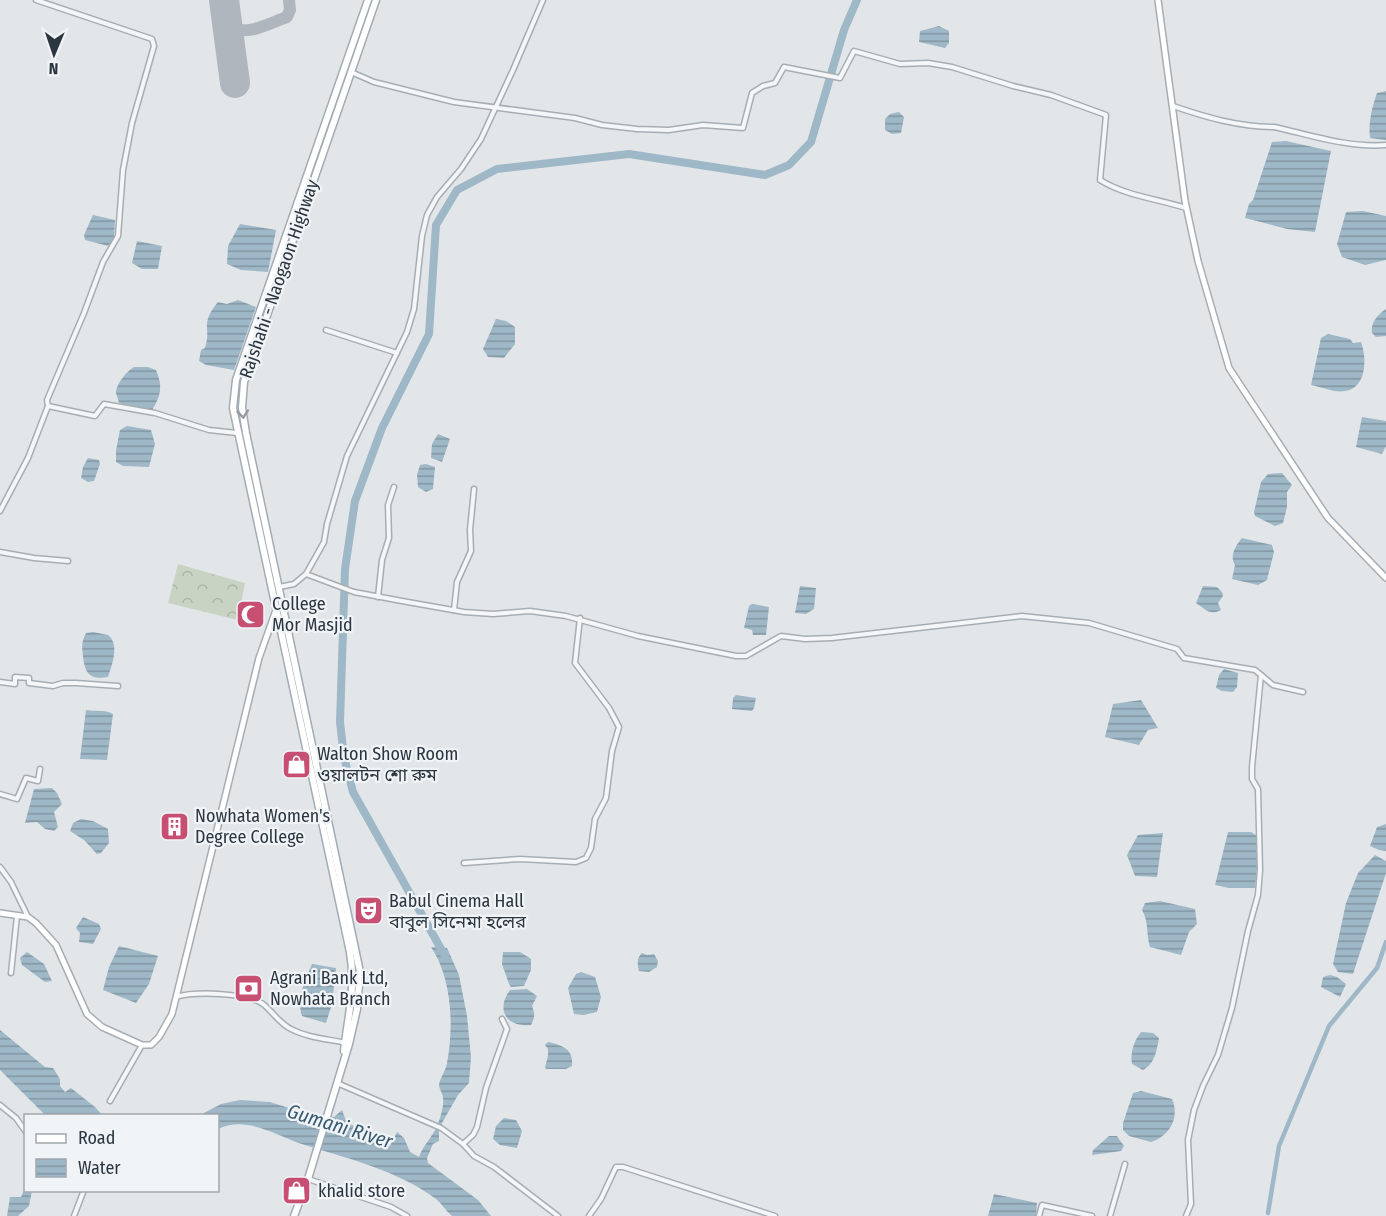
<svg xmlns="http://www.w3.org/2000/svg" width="1386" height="1216" font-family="'Fira Sans Condensed','Noto Sans Bengali',sans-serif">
<defs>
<pattern id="park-crowns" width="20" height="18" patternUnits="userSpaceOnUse" patternTransform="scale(1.5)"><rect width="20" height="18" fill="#c9d3c3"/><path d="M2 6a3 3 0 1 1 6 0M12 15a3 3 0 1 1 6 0" fill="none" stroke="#adb6a9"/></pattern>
<pattern id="water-rules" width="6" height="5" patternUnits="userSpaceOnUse" patternTransform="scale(1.5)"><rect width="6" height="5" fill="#9fb8c7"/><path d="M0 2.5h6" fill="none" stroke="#8296a3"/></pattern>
</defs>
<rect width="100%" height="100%" fill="#e2e6e9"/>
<path fill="url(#park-crowns)" d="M178 564 245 583 238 620 168 603Z"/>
<g fill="url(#water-rules)">
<path d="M939 26 949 31V43L945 48 919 42 920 31Z"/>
<path d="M1386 91V140L1370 138C1368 122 1372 108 1377 93Z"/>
<path d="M899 112 904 117 901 133 892 134 885 130V119L890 114Z"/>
<path d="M1286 141 1331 151 1315 232 1287 229 1245 218 1249 204 1253 200 1272 142Z"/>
<path d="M1363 211 1386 216V260L1365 265 1342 257 1337 244 1346 212Z"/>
<path d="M93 215 115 220 114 239 108 246 85 240 84 235Z"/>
<path d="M240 224 276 230 268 272 241 270 227 264 228 246Z"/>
<path d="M137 241 162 246 158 269H142L132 263Z"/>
<path d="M238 300 256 307 234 370 206 365 199 361 201 350 205 348C212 327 199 325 218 302L227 304Z"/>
<path d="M1386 309V336L1376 337 1372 333C1370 323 1378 314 1386 309Z"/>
<path d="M496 319 506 321 515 327V344L504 358 488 357 483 349Z"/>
<path d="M1328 334 1350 339 1353 343 1361 342C1367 358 1367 388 1345 391 1335 393 1321 387 1311 385L1321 338Z"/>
<path d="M134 367H148L156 370C163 386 161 396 152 410L119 403C118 399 117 396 116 393 116 384 127 371 134 367Z"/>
<path d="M1362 417 1386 421V446L1382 454 1356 447Z"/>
<path d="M127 426 151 430 155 444 149 467 123 466 116 462V450L120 430Z"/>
<path d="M438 434 450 439 442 462 431 458 432 444Z"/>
<path d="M88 458 99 460 100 464 94 481 88 482 81 478 83 467Z"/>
<path d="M426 464 435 467 433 489 426 492 418 487 417 475 420 465Z"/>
<path d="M1282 473 1292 485 1287 492V507L1283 523 1275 526 1255 516 1254 512 1261 482 1268 474Z"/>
<path d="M1242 538 1272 545 1274 552 1267 580 1258 585 1232 579 1235 565C1229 556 1236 545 1242 538Z"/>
<path d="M800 586 816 588 814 609 806 614 795 613Z"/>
<path d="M1203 586 1217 587 1222 592 1223 596 1218 603 1221 610C1210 616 1205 609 1196 603Z"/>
<path d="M752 604 769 607 766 635H753L752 630 744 628 749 606Z"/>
<path d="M93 632 108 635C120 644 112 665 108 677 90 680 85 674 83 657 82 646 81 643 86 633Z"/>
<path d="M1224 669 1238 673 1237 687 1233 692 1222 691 1216 688 1219 675Z"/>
<path d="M736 695 756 698 754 708 752 711 732 709 733 698Z"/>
<path d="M1141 700 1158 728 1148 730 1139 745 1105 737 1113 704Z"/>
<path d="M86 710C96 712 104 709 113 714L107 760 80 759Z"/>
<path d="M52 788 57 793 62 804 54 812 58 827 54 831 45 829 37 822 25 823 34 789Z"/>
<path d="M81 819 93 821 108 829 109 843 101 853 97 854 84 840 70 831 73 823Z"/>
<path d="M1386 824V851L1379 850 1370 846 1377 827Z"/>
<path d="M1228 832H1251L1257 836 1258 860 1255 888H1229L1215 885Z"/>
<path d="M1163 833 1157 877 1135 876 1127 855 1138 835Z"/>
<path d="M1375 855 1386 861V873L1353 974 1338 972 1333 964 1346 903 1358 873Z"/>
<path d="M1160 901 1195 909 1197 924 1189 932 1181 955 1150 947C1146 934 1149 922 1142 910L1145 903Z"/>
<path d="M83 917 99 924 101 929 93 944 79 942 80 933 76 928Z"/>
<path d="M119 946 158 956 149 984 136 1003 103 990 109 967Z"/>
<path d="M431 947 447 948 459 975 467 1016 471 1057 469 1083 458 1095 442 1123 439 1131V1141L433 1144 427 1158 428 1163 478 1200 491 1216H452C446 1211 442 1204 436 1199 399 1171 349 1159 305 1145 276 1136 248 1115 218 1129V1116H198L221 1104 240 1100 270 1102 289 1108 334 1117 342 1110 346 1121 370 1137 390 1146 397 1132 404 1138 410 1152 419 1157C424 1143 435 1135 439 1121 441 1115 444 1105 443 1098 443 1094 439 1089 439 1085 440 1078 446 1070 447 1063 454 1027 452 978 431 947Z"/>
<path d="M27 952 44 964 52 981 45 982 22 965 20 958Z"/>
<path d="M503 952H520L531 959V970L524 986 511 987 509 984 502 964Z"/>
<path d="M642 953 647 955 654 954 658 961 657 967 649 972 639 971C637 964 637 957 642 953Z"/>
<path d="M312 964 336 968 332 1004 326 1023 302 1016C296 998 305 981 312 964Z"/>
<path d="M581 972 595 977 601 997 597 1012 584 1015 574 1014 568 988 576 974Z"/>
<path d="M1330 975 1337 977 1346 984 1340 997 1321 987 1323 977Z"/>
<path d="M527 989 537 996 532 1006C535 1014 535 1017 531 1025 507 1028 495 1010 510 990Z"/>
<path d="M0 1030 45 1067 53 1068 60 1079V1086L65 1092 71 1088 95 1107 102 1115H45L0 1070Z"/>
<path d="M1141 1032 1153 1033 1159 1038C1157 1049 1155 1064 1143 1070L1132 1064C1130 1052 1134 1041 1141 1032Z"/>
<path d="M548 1042C562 1045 574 1049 572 1066L566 1069H546L545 1067 548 1056V1049L545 1045Z"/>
<path d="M1141 1091 1172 1099C1180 1117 1170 1136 1151 1142L1129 1136 1123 1130V1123L1133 1093Z"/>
<path d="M504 1118 516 1120 522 1131 517 1148 500 1145 493 1139 496 1126Z"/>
<path d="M1109 1136H1117L1124 1146 1121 1151 1092 1155 1093 1150Z"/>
<path d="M25 1188 26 1190 32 1191 29 1206 18 1216H7L10 1197H21Z"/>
<path d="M994 1194 1037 1203 1036 1216H988Z"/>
</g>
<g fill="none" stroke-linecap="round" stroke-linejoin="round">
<path stroke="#9fb8c7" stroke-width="4.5" d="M1268 1213 1279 1146 1329 1026 1377 968 1386 942"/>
<path stroke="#9fb8c7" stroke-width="8" d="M445 956 353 792 344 757 340 722 345 569 355 501 382 428 429 334 436 225 457 190 497 169 629 154 765 175 789 165 811 142 844 30 857 0"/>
<path stroke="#afb6be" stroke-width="12" d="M227 26C247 37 267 24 287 17L290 10 289 0"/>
<path stroke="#afb6be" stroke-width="30" d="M224 0 235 83"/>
<defs>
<g id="street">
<path d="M36 0 152 39 154 46 132 123 123 170 118 236 103 262 84 313 47 400 48 406 95 416 104 404 155 413 209 430 237 433"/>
<path d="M351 72 374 82 454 102 575 118 602 125 637 129 669 130 703 125 743 128 752 93 763 86 775 83 784 67 840 78 854 51 900 64 928 63 952 67 1013 86 1051 95 1106 115 1100 180C1126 196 1158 199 1186 208"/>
<path d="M1173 106C1205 117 1239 127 1274 127 1311 135 1348 148 1386 145"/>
<path d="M326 330 397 353"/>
<path d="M0 511 28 458 48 406"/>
<path d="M0 552 34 558 68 561"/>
<path d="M306 574 354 592 402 601 464 612 493 614 530 611 566 616 638 636 736 656H746L781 636 805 639 832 638 1022 616 1089 623 1177 649 1184 658 1255 670 1273 685 1303 692"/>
<path d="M279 587 294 584 306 574 324 542 327 524 347 456 407 332 414 309 422 236 427 215 437 197 461 169 481 139 513 70 543 0"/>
<path d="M378 597 382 560 389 538 388 505 394 487"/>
<path d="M454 610 457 582 471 551 470 530 474 489"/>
<path d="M0 682 15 684V677L29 678V683L53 686 63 683H76L118 686"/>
<path d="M0 794 17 799 26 778 38 781 40 769"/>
<path d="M464 863 520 859 576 862 586 858 591 848 595 819 606 798 612 751 619 727 609 708 575 663 580 618"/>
<path d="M0 867 11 882 28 917"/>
<path d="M11 973 17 916"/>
<path d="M176 997C196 991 247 993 263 1004 273 1012 280 1024 291 1029 308 1038 328 1039 346 1043"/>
<path d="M337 1083 441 1128 463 1144 474 1156 494 1167 558 1216"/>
<path d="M110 1101 142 1045"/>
<path d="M0 1105 16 1118 26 1132"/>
<path d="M463 1144 473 1135 477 1127 486 1088 507 1029 502 1019"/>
<path d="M308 1179 391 1207 407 1216"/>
<path d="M74 1216 84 1190"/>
<path d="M589 1216 601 1199 616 1167H623L775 1216"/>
<path d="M1039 1216 1042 1205 1092 1216"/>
<path d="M1110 1216 1125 1164"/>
<path d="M1186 1216 1191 1204 1188 1140 1194 1110 1203 1086 1218 1055 1232 1008 1248 931 1258 895 1260 870 1258 789 1252 779V767L1261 675"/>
</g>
<g id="secondary">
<path d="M1158 0 1185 201 1198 261 1229 368 1328 518 1386 578"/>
<path d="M0 913 28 917 36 923 56 945 87 1014 102 1027 142 1045H151L159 1037 172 1014 259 658 276 610"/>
</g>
<g id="primary">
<path d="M344 1051C348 1015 356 989 350 952L233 408 236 380 368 0"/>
<path d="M294 1216 308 1179 349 1044 357 1009 360 972 246 433 242 408 244 382 376 0"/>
</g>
</defs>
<use href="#street" stroke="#a7aeb3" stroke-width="7"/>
<use href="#secondary" stroke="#a7aeb3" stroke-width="8"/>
<use href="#primary" stroke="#a2acb4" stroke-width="9"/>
<use href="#street" stroke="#f4f6f8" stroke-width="4"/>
<use href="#secondary" stroke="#fff" stroke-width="5"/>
<use href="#primary" stroke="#fff" stroke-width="6"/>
</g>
<defs><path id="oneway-chevron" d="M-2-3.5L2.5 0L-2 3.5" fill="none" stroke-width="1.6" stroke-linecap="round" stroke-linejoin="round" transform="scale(1.5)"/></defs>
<use stroke="#959aa0" href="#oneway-chevron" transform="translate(243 414) rotate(84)"/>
<defs>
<symbol id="mosque-square" viewBox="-11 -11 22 22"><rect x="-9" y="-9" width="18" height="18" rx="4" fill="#c64f72" stroke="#f1f4f7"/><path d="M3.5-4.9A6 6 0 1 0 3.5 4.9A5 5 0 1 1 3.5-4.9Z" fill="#fff"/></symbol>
<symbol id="shop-square" viewBox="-11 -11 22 22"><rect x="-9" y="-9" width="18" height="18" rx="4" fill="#c64f72" stroke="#f1f4f7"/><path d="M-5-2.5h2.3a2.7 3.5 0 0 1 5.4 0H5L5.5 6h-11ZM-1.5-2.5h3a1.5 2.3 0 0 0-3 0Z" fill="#fff"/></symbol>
<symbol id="building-square" viewBox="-11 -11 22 22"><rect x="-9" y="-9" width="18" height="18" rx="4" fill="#c64f72" stroke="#f1f4f7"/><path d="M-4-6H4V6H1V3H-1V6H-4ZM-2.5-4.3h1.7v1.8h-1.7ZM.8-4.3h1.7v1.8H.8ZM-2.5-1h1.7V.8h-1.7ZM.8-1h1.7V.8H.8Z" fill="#fff"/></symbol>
<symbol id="theatre-square" viewBox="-11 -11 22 22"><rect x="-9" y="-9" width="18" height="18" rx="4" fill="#c64f72" stroke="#f1f4f7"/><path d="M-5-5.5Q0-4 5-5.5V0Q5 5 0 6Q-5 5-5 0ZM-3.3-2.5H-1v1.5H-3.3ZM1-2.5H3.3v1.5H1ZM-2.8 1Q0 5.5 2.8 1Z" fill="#fff"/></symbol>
<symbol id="bank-square" viewBox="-11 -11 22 22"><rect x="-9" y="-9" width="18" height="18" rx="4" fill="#c64f72" stroke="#f1f4f7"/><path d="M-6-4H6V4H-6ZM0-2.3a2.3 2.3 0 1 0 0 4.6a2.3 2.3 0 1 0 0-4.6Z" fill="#fff"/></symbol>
</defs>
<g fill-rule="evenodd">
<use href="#mosque-square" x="234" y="598" width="33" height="33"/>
<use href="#shop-square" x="280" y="748" width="33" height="33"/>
<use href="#building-square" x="158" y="810" width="33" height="33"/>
<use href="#theatre-square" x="352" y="894" width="33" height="33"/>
<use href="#bank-square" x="232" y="972" width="33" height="33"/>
<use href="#shop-square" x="280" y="1174" width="33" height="33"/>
</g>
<g text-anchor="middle" stroke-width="4.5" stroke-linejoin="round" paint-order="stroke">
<g font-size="18" fill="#2b3640" stroke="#f1f4f7">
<text transform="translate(279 279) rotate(-71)" y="6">Rajshahi - Naogaon Highway</text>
</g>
<g font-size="18" fill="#2b3640" stroke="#f1f4f7" text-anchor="start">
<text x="272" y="610">College<tspan x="272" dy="21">Mor Masjid</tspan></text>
<text x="317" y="760">Walton Show Room<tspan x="317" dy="21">ওয়ালটন শো রুম</tspan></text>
<text x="195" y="822">Nowhata Women's<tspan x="195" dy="21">Degree College</tspan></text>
<text x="389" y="907">Babul Cinema Hall<tspan x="389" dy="21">বাবুল সিনেমা হলের</tspan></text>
<text x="270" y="984">Agrani Bank Ltd,<tspan x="270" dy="21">Nowhata Branch</tspan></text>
<text x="318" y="1197">khalid store</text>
</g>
<g font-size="20" font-style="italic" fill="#385a71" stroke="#f1f4f7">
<text transform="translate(340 1126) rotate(17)" y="7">Gumani River</text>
</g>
</g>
<rect x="24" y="1114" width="195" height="78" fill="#f1f4f7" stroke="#a2a8ae" stroke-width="1.5"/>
<rect x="36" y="1134" width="30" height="9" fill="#ffffff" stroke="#a2a8ae" stroke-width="1.5"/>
<text x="78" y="1144" font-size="18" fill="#2b3640">Road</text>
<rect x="36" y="1159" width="30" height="18" fill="url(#water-rules)" stroke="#a2a8ae" stroke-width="1.5"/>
<text x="78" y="1174" font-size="18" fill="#2b3640">Water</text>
<g transform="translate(54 54) rotate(182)" stroke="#f1f4f7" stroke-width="4.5" paint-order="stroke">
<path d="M0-4.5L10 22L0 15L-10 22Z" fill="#2b3640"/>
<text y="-9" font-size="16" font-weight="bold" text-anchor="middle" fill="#2b3640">N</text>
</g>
</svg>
